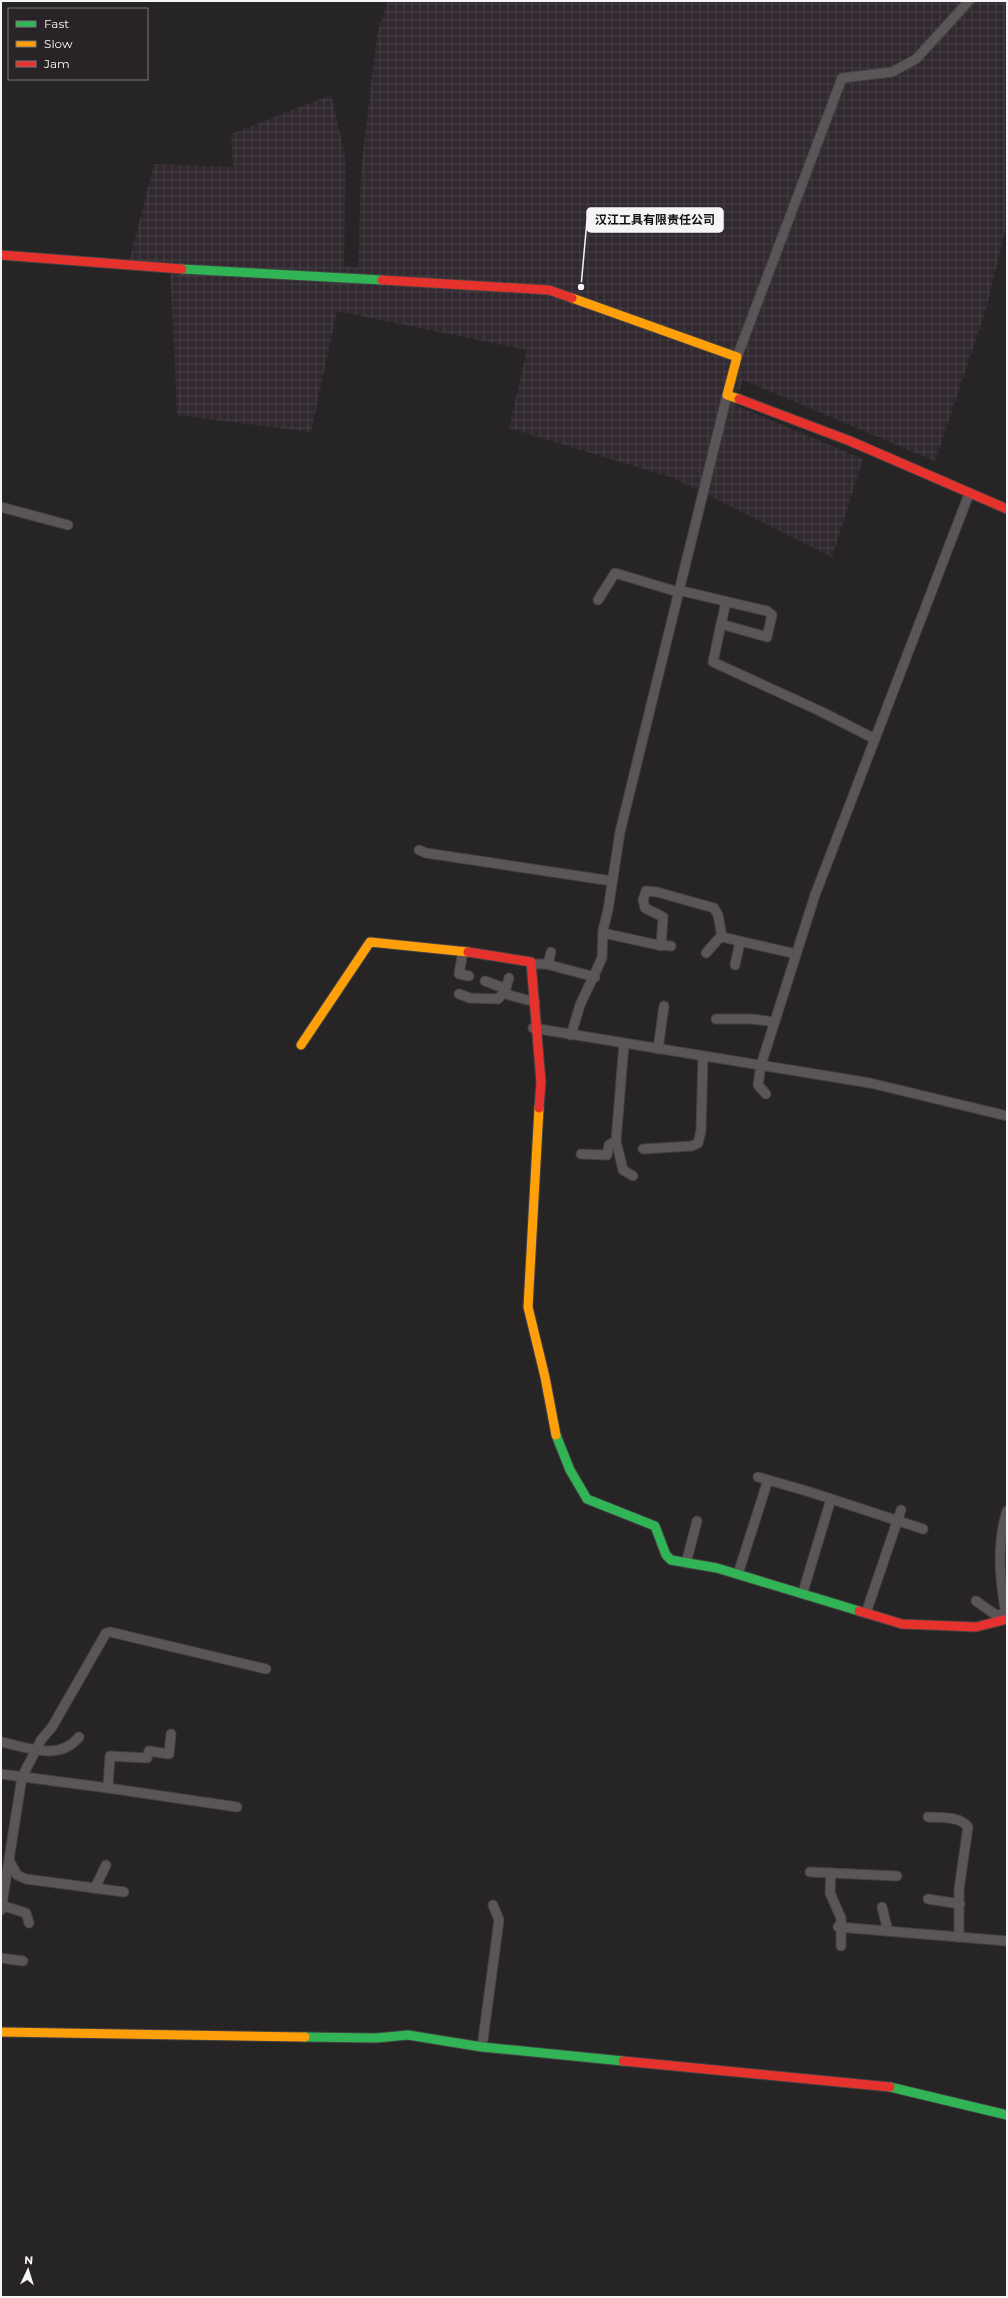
<svg xmlns="http://www.w3.org/2000/svg" width="1008" height="2298" font-family="Montserrat,'Noto Sans SC',sans-serif">
<defs>
<pattern id="industrial-grid" width="8" height="8" patternUnits="userSpaceOnUse"><rect width="8" height="8" fill="#31292f"/><path d="M0 4h8M4 0v8" fill="none" stroke="#453e44"/></pattern>
</defs>
<rect width="100%" height="100%" fill="#262425"/>
<path fill="url(#industrial-grid)" d="M388 1H1007V223L987 306 935 461 743 380 735 405 863 459 832 557 673 478 509 428 527 350 337 311 311 432 177 415 170 264 129 262 154 164 233 167 231 134 331 95 346 160 344 266 358 268 361 171 377 34Z"/>
<g fill="none" stroke-linecap="round" stroke-linejoin="round">
<defs>
<g id="street">
<path d="M737 357 842 78 892 72 916 59 969 1"/>
<path d="M1 507 68 525"/>
<path d="M678 590 767 611 772 615 767 637 721 624 713 662 820 711 875 739"/>
<path d="M598 600 615 573 678 592"/>
<path d="M721 624 726 602"/>
<path d="M419 850 426 853 612 881"/>
<path d="M603 933 658 945 671 946"/>
<path d="M661 946 663 917 645 908 643 900 646 891 657 892 714 908 718 915 722 937 796 954"/>
<path d="M463 951 459 974 469 976"/>
<path d="M706 953 721 936"/>
<path d="M531 964H546L595 977"/>
<path d="M548 964 551 952"/>
<path d="M735 965 740 942"/>
<path d="M485 981 501 987 509 995 535 1002"/>
<path d="M459 994 470 998 498 999 505 991 509 978"/>
<path d="M716 1019H753L774 1022"/>
<path d="M533 1028 870 1083 1007 1116"/>
<path d="M571 1035 580 1005 602 958 603 930 608 910 620 832 727 395"/>
<path d="M658 1049 664 1006"/>
<path d="M766 1094 758 1085 761 1065 815 895 969 494"/>
<path d="M616 1141 623 1170 633 1176"/>
<path d="M643 1149 692 1146 698 1143 701 1131 703 1056"/>
<path d="M581 1154 607 1155 609 1145 616 1141 624 1044"/>
<path d="M758 1477 810 1492 923 1529"/>
<path d="M1007 1511C996 1546 1000 1583 1007 1619"/>
<path d="M686 1563 697 1521"/>
<path d="M738 1574 768 1480"/>
<path d="M803 1592 831 1499"/>
<path d="M976 1601 996 1615 1006 1614"/>
<path d="M866 1613 901 1510"/>
<path d="M1 1742C27 1747 59 1762 79 1737"/>
<path d="M1 1774 108 1788 237 1807"/>
<path d="M108 1788 110 1756 147 1758 149 1751 169 1754 171 1734"/>
<path d="M928 1817C941 1818 960 1816 968 1827L959 1889V1937"/>
<path d="M10 1862 17 1875 26 1879 124 1892"/>
<path d="M810 1872 831 1873"/>
<path d="M95 1888 106 1865"/>
<path d="M928 1899 960 1904"/>
<path d="M1 1905 26 1913 29 1923"/>
<path d="M882 1907 888 1931"/>
<path d="M1 1910 22 1777 41 1740 52 1727 106 1633 110 1632 266 1669"/>
<path d="M838 1927 1007 1941"/>
<path d="M841 1946V1918L830 1893 831 1873 897 1876"/>
<path d="M1 1958 23 1961"/>
<path d="M482 2047 499 1920 493 1905"/>
</g>
<g id="fast">
<path d="M182 269 382 280"/>
<path d="M556 1435 570 1470 587 1499 655 1526 666 1555 671 1560 717 1568 859 1611"/>
<path d="M305 2037 376 2038 408 2035 482 2047 623 2061"/>
<path d="M890 2087 1007 2115"/>
</g>
<g id="slow">
<path d="M572 298 737 357 727 395 739 399"/>
<path d="M301 1045 370 942 468 952"/>
<path d="M539 1108 528 1307 545 1377 556 1435"/>
<path d="M1 2032 305 2037"/>
</g>
<g id="jam">
<path d="M1 255 182 269"/>
<path d="M382 280 549 290 572 298"/>
<path d="M739 399 850 441 1007 509"/>
<path d="M468 952 531 962 541 1082 539 1108"/>
<path d="M859 1611 902 1624 976 1627 1007 1619"/>
<path d="M623 2061 890 2087"/>
</g>
</defs>
<use href="#street" stroke="#434142" stroke-width="11"/>
<use href="#fast" stroke="#434142" stroke-width="11"/>
<use href="#slow" stroke="#434142" stroke-width="11"/>
<use href="#jam" stroke="#434142" stroke-width="11"/>
<use href="#street" stroke="#5c5557" stroke-width="9"/>
<use href="#fast" stroke="#30b455" stroke-width="9"/>
<use href="#slow" stroke="#ff9f0a" stroke-width="9"/>
<use href="#jam" stroke="#e5322d" stroke-width="9"/>
</g>
<path fill="none" stroke="#f6f4f6" stroke-width="1.5" d="M581 287L587 220"/>
<circle fill="#f6f4f6" stroke="#272326" stroke-width="1.5" cx="581" cy="287" r="4"/>
<rect fill="#f6f4f6" stroke="#f6f4f6" stroke-width="1.5" x="587" y="208" width="136" height="24" rx="4"/>
<g font-size="12" text-anchor="middle" font-weight="bold" fill="#111">
<text x="655" y="224">汉江工具有限责任公司</text>
</g>
<rect width="1008" height="2298" fill="none" stroke="#f6f4f6" stroke-width="4"/>
<rect x="8" y="8" width="140" height="72" fill="#272326" stroke="#7a7779"/>
<rect x="16" y="21" width="20" height="6" fill="#30b455" stroke="#7a7779"/>
<text x="44" y="28" font-size="12" fill="#f6f4f6">Fast</text>
<rect x="16" y="41" width="20" height="6" fill="#ff9f0a" stroke="#7a7779"/>
<text x="44" y="48" font-size="12" fill="#f6f4f6">Slow</text>
<rect x="16" y="61" width="20" height="6" fill="#e5322d" stroke="#7a7779"/>
<text x="44" y="68" font-size="12" fill="#f6f4f6">Jam</text>
<g transform="translate(28 2270) rotate(4)" stroke="#272326" stroke-width="3" paint-order="stroke">
<path d="M0-3L7 15L0 10L-7 15Z" fill="#f6f4f6"/>
<text y="-6" font-size="11" font-weight="bold" text-anchor="middle" fill="#f6f4f6">N</text>
</g>
</svg>
